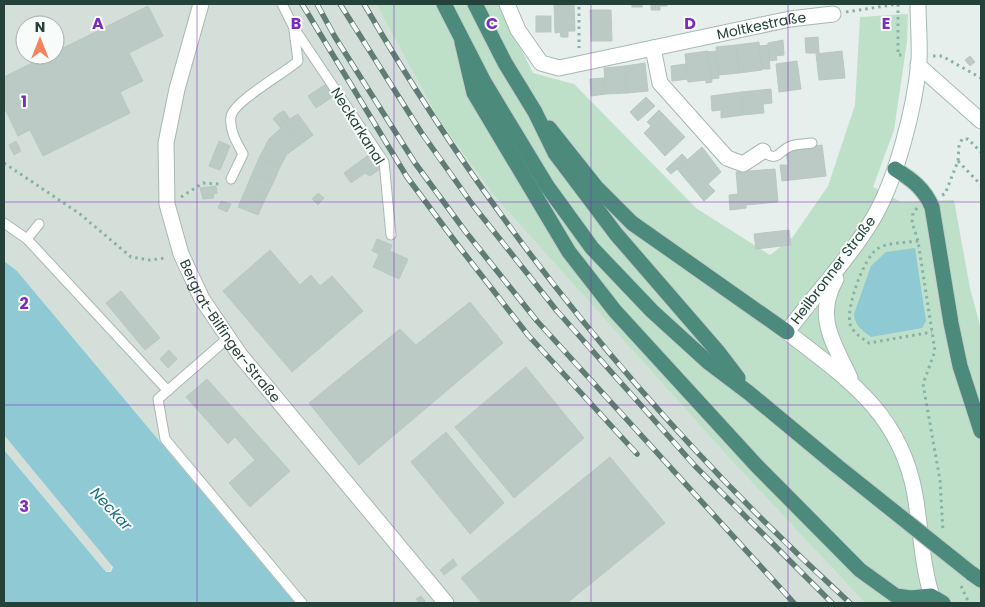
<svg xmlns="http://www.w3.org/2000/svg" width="985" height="607" font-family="Poppins,sans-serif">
<rect width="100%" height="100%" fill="#e6efeb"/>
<g fill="#d4dfda" fill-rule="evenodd">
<path d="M4 4H376L439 120 495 197 731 460 865 603H295L17 271 4 261ZM25 25H55V55H25Z"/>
<path d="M4 435 112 564 111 571 106 572 4 450Z"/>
</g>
<path fill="#bfe0c8" d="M376 4H499L533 73 574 84 696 208 770 255 792 238 828 186 855 105 860 17 908 14 907 42 894 130 873 187 901 202 954 200 970 288 981 329V603H865L731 460 495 197 439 120Z"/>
<g fill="#8ec9d4">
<path d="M915 248 926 321 922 328 871 337C862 330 855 326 854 314L871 266 886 252Z"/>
<path d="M4 261 17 271 295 603H4V450L106 572H111L113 567 4 435Z"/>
</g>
<g fill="#bbcac4" stroke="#b8c9c2">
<path d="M554 4H574L575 31H568V37H561L560 32 555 33Z"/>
<rect x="632" y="4" width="10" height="3"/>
<path d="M651 4H667V6H660V10H651Z"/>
<path d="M148 6 163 36 129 53 143 81 120 92 130 113 43 156 30 130 18 136 4 107V77L48 55H55V52Z"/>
<path d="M590 10H611L612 41H591Z"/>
<rect x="536" y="16" width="15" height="16"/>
<path d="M818 37 819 53H806L805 38Z"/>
<path d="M783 40 784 55 776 56 777 60 769 61 768 43Z"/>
<path d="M759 42 762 70 739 73 736 45Z"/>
<path d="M736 45 739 73 719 75 716 47Z"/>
<path d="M768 45 770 69H762L759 46Z"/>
<path d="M708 51 712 82 706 83V80L688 82 685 54Z"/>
<path d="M716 51 719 78 711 79 708 52Z"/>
<path d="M842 51 845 78 819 80 816 54Z"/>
<path d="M970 56 975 62 970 66 965 60Z"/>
<path d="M797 61 801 89 779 92 776 64Z"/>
<path d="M645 63 648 91 627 93 625 66Z"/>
<path d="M686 64 688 79 672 81 671 66Z"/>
<path d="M625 66 627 93 606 94 604 68Z"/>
<path d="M605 78 606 94 591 96 590 79Z"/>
<path d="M326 84 334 96 316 108 308 96Z"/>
<path d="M771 89 772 103 763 104 764 113 743 115 741 92Z"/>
<path d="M741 92 743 115 721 118V110L712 111 711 96Z"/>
<path d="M646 97 655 106 638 121 630 112Z"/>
<path d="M659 110 685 137 665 156 644 133 651 126 647 122Z"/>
<path d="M284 111 290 119 298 114 313 135 300 145 278 114Z"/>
<path d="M278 114 300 145 287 154 269 139 281 128 273 119Z"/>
<path d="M269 139 287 154 280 167 259 158Z"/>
<path d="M16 141 21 151 14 155 9 145Z"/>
<path d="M219 141 230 146 220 170 209 166Z"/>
<path d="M822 145 826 176 782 181 780 165H788L786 150Z"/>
<path d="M702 147 721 172 708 184 715 191 704 201 677 169Z"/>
<path d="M370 154 380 169 370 176 365 173 351 183 344 173Z"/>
<path d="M682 154 688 160 671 174 666 169Z"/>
<path d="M259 158 280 167 273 183 252 174Z"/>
<path d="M775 169 778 202 746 205V208L730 210 729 195 738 194 736 172Z"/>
<path d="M252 174 273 183 265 199 245 191Z"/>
<path d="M216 186 217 193 213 194 214 198 203 199 200 188Z"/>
<path d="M245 191 265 199 258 215 238 207Z"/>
<path d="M318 193 324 198 318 205 312 199Z"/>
<path d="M221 201 231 204 227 212 218 208Z"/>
<path d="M789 230 791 245 756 249 754 234Z"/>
<path d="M377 239 392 245 390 251 408 259 399 279 373 267 379 254 372 251Z"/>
<path d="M270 250 300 285 311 275 320 286 332 276 363 311 292 372 223 291Z"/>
<path d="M121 291 160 338 145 350 106 303Z"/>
<path d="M470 302 503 343 359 465 309 403 400 329 416 345Z"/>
<path d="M169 350 177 359 168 368 160 359Z"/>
<path d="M526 367 584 438 514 498 455 427Z"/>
<path d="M207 379 290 471 250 507 229 483 255 460 235 437 228 444 186 397Z"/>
<path d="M446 432 504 503 470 534 411 462Z"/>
<path d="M610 457 665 523 567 603H482L461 578Z"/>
<path d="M453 559 457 565 444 575 440 570Z"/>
<path d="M421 596 425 601 423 603H419L416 599Z"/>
</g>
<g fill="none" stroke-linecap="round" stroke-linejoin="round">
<defs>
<g id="service">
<path d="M282 4 294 28 384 162 391 235"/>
<path d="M763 151C778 164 779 150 791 146 797 144 806 144 812 143"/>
<path d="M231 179 243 154C237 143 229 130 231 117 232 102 285 73 298 61L294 30"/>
<path d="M4 223 27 239 168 391"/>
<path d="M27 239 39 224"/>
<path d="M228 338 158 399 165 439 302 603"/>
</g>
<g id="minor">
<path id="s1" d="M201 4 177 89 166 143 167 204 181 254 202 299 240 355 446 603"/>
<path id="s2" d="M507 4 518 30 541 63 559 68 790 19 833 14"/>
<path d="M653 48 660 83 727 158 743 164 763 151"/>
</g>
<path id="tertiary" d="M918 65 981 121"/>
<g id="secondary">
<path d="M918 4C918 23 920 42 919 61 915 107 897 177 874 217 850 258 815 294 787 332 847 378 901 414 915 495 921 530 922 569 934 603"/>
<path d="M836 279C814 317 834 343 850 378"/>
</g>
<g id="trunk">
<path d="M444 4 484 82 547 186 592 248 652 311 708 362 749 393 837 466"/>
<path d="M475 4 505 63 535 112 555 153 616 234 719 353 738 378"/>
<path d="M462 42 474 93 569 252 615 311 756 465 860 570 896 596 911 598 931 596 943 603"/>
<path d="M549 128 596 187 632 223 787 332"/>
<path d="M895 169C911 179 924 188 932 207L951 323 960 366 981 431"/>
<path d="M971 573 981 580"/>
</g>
</defs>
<use href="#service" stroke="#a8b8b2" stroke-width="11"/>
<use href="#minor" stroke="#a8b8b2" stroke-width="17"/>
<use href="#tertiary" stroke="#a8b8b2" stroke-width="17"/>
<use href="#secondary" stroke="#a4bbb3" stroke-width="17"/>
<use href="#trunk" stroke="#c2cac8" stroke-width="17"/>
<g stroke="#86b3a5" stroke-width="3" stroke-dasharray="2.5 4" stroke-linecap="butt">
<path d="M898 4V55H904"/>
<path d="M579 7V48"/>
<path d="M846 12 898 4"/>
<path d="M933 56H942L981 78"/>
<path d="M958 161 981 185"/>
<path d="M4 163 80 214 131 257 150 260 166 258"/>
<path d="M942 195 945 194 958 161 959 146 962 139H968L981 152"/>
<path d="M181 197 203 183 220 184"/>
<path d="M917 208 913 213 912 222 918 241 935 351 923 384 940 480 943 532"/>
<path d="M918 241C906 243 887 242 877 249 863 259 846 308 850 324 853 333 862 338 869 343L932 332"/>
<path d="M961 586 969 603"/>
</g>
<use href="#service" stroke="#fff" stroke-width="9"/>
<use href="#minor" stroke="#fff" stroke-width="15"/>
<use href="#tertiary" stroke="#fff" stroke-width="15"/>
<use href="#secondary" stroke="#fff" stroke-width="15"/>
<use href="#trunk" stroke="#4c8a7c" stroke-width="15"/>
<defs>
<g id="rail">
<path d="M302 4 407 177 457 244 528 335 637 454"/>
<path d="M317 4 335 37 415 163 465 231 537 321 794 603"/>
<path d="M340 4 421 132 472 204 557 311 695 466 832 603"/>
<path d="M364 4C493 227 659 429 850 603"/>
</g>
</defs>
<use href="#rail" stroke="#5f7d75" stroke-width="5.5"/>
<use href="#rail" stroke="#f7fbf9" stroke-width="4" stroke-dasharray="11" stroke-linecap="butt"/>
<defs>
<path id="trunk-bridge" d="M837 466 971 573"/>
</defs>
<use href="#trunk-bridge" stroke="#c2cac8" stroke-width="17" stroke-linecap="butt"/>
<use href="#trunk-bridge" stroke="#4c8a7c" stroke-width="15"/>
</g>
<path fill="none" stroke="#7b2cbf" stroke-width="1" stroke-opacity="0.55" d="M197 4V603M394 4V603M591 4V603M788 4V603M4 202H981M4 405H981"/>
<g text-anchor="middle" stroke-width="4" stroke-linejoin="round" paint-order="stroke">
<g font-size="14" fill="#24423a" stroke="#f7fbf9">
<text dy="5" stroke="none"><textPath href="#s2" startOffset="294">Moltkestraße</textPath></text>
<text transform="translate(358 126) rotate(58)" y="5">Neckarkanal</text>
<text transform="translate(833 270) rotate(-53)" y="5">Heilbronner Straße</text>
<text dy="5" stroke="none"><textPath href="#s1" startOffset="348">Bergrat-Bilfinger-Straße</textPath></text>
</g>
<g font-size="15" font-style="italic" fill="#1c6f80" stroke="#f7fbf9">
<text transform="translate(111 509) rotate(47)" y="5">Neckar</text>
</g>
</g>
<g font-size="16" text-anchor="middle" font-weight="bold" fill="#7b2cbf" stroke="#f7fbf9" stroke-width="4" stroke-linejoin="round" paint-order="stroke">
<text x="98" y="29">A</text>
<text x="296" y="29">B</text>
<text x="492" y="29">C</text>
<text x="690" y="29">D</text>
<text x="886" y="29">E</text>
<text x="24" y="107">1</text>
<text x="24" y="309">2</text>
<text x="24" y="512">3</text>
</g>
<rect width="985" height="607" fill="none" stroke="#24423a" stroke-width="10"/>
<g transform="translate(40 40)"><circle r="24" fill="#f7fbf9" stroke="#a3b1ad"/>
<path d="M0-4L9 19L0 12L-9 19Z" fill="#f4845f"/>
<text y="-8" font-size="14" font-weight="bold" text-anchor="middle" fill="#24423a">N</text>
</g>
</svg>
